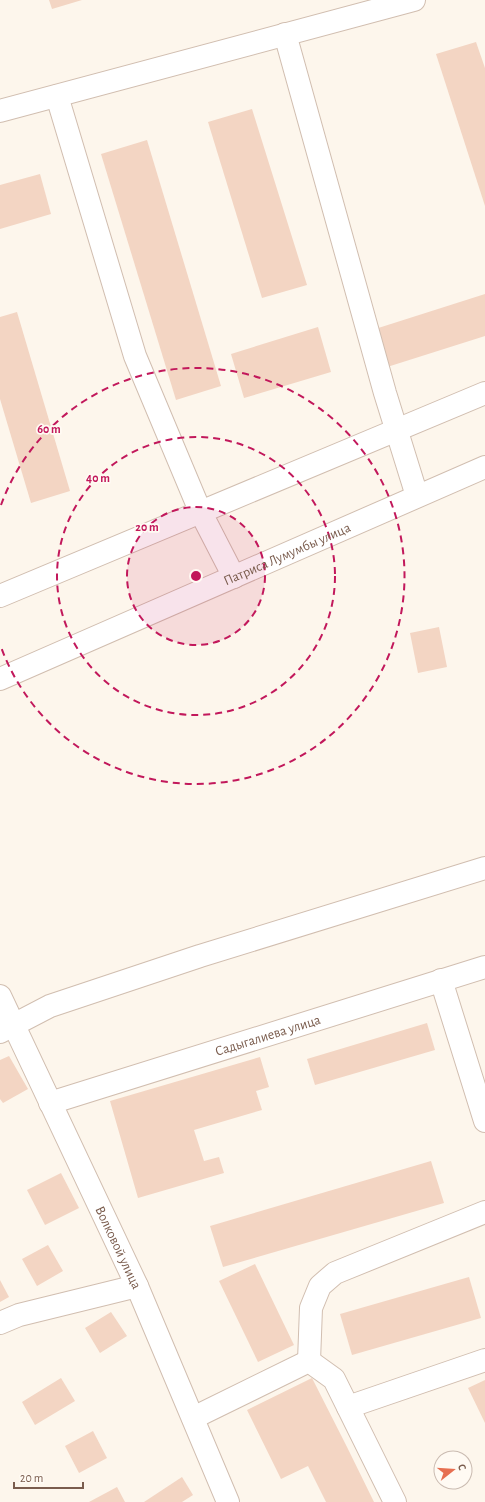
<svg xmlns="http://www.w3.org/2000/svg" width="485" height="1502" font-family="'Alegreya Sans',sans-serif">
<rect width="100%" height="100%" fill="#fdf6ec"/>
<g fill="#f3d5c3">
<path d="M49 0H82L52 9Z"/>
<path d="M476 42 485 68V206L436 54Z"/>
<path d="M252 109 307 285 262 298 208 122Z"/>
<path d="M147 140 221 386 176 400 101 154Z"/>
<path d="M40 174 51 214 0 229V185Z"/>
<path d="M485 294V336L384 368 372 330Z"/>
<path d="M17 312 70 491 31 503 0 399V317Z"/>
<path d="M318 327 331 372 244 398 231 354Z"/>
<path d="M439 627 447 667 418 673 410 633Z"/>
<path d="M427 1023 435 1050 315 1085 307 1059Z"/>
<path d="M9 1056 28 1089 3 1103 0 1099V1060Z"/>
<path d="M260 1057 269 1087 256 1091 262 1110 194 1130 204 1161 219 1157 224 1173 138 1198 110 1101Z"/>
<path d="M431 1161 444 1203 223 1267 210 1226Z"/>
<path d="M61 1173 79 1208 45 1225 27 1190Z"/>
<path d="M48 1245 63 1271 37 1286 22 1259Z"/>
<path d="M255 1264 294 1345 258 1362 219 1281Z"/>
<path d="M469 1277 481 1318 352 1355 340 1314Z"/>
<path d="M0 1280 9 1297 0 1302Z"/>
<path d="M111 1312 127 1336 100 1353 85 1328Z"/>
<path d="M61 1378 75 1401 35 1425 22 1402Z"/>
<path d="M312 1378 347 1447 374 1502H326L308 1466 281 1479 247 1410Z"/>
<path d="M485 1380V1423L468 1388Z"/>
<path d="M93 1431 107 1458 79 1473 65 1446Z"/>
<path d="M182 1477 193 1495 182 1502H144Z"/>
<path d="M117 1487 125 1502H89Z"/>
</g>
<g fill="none" stroke-linecap="round" stroke-linejoin="round">
<defs>
<g id="minor">
<path d="M285 34 385 393 417 496"/>
<path d="M57 96 135 356 200 511 234 577"/>
<path d="M0 111 414 0"/>
<path d="M0 596 485 393"/>
<path id="s1" d="M0 679 485 467"/>
<path d="M441 980 485 1121"/>
<path id="s2" d="M0 996 137 1286 228 1502"/>
<path d="M0 1032 50 1006 200 956 485 868"/>
<path id="s3" d="M50 1103 485 967"/>
<path d="M0 1323 19 1315 137 1286"/>
<path d="M309 1361 311 1308 320 1286 335 1273 485 1212"/>
<path d="M348 1407 485 1360"/>
<path d="M193 1418 309 1361 334 1379 395 1502"/>
</g>
</defs>
<use href="#minor" stroke="#d1beb0" stroke-width="24"/>
<use href="#minor" stroke="#fff" stroke-width="22"/>
</g>
<circle cx="196" cy="576" r="69" fill="#c2185b" fill-opacity=".12"/>
<g fill="none" stroke="#c2185b" stroke-width="2" stroke-dasharray="7 5">
<circle cx="196" cy="576" r="69"/>
<circle cx="196" cy="576" r="139"/>
<path d="M1 505A208 208 0 1 1 1 647"/>
</g>
<g text-anchor="middle" stroke-width="3.5" stroke-linejoin="round" paint-order="stroke">
<g font-size="14" fill="#7a5c4d" stroke="#fffaf3">
<text dy="5" stroke="none"><textPath href="#s1" startOffset="313">Патриса Лумумбы улица</textPath></text>
<text dy="5" stroke="none"><textPath href="#s3" startOffset="228">Садыгалиева улица</textPath></text>
<text dy="5" stroke="none"><textPath href="#s2" startOffset="278">Волковой улица</textPath></text>
</g>
</g>
<circle cx="196" cy="576" r="6" fill="#c2185b" stroke="#fffaf3" stroke-width="2"/>
<g font-size="12" text-anchor="middle" font-weight="bold" fill="#c2185b" stroke="#fffaf3" stroke-width="3.5" stroke-linejoin="round" paint-order="stroke">
<text x="49" y="433">60 m</text>
<text x="98" y="482">40 m</text>
<text x="147" y="531">20 m</text>
</g>
<g transform="translate(453 1470) rotate(73)"><circle r="19" fill="#fffaf3" stroke="#cabbb1"/>
<path d="M0-3L7 15L0 10L-7 15Z" fill="#e76f51"/>
<text y="-6" font-size="11" font-weight="bold" text-anchor="middle" fill="#7a5c4d">С</text>
</g>
<path d="M14 1482v6h69v-6" fill="none" stroke="#7a5c4d" stroke-width="2"/>
<text x="20" y="1482" font-size="12" fill="#7a5c4d" stroke="#fffaf3" stroke-width="3" paint-order="stroke">20 m</text>
</svg>
